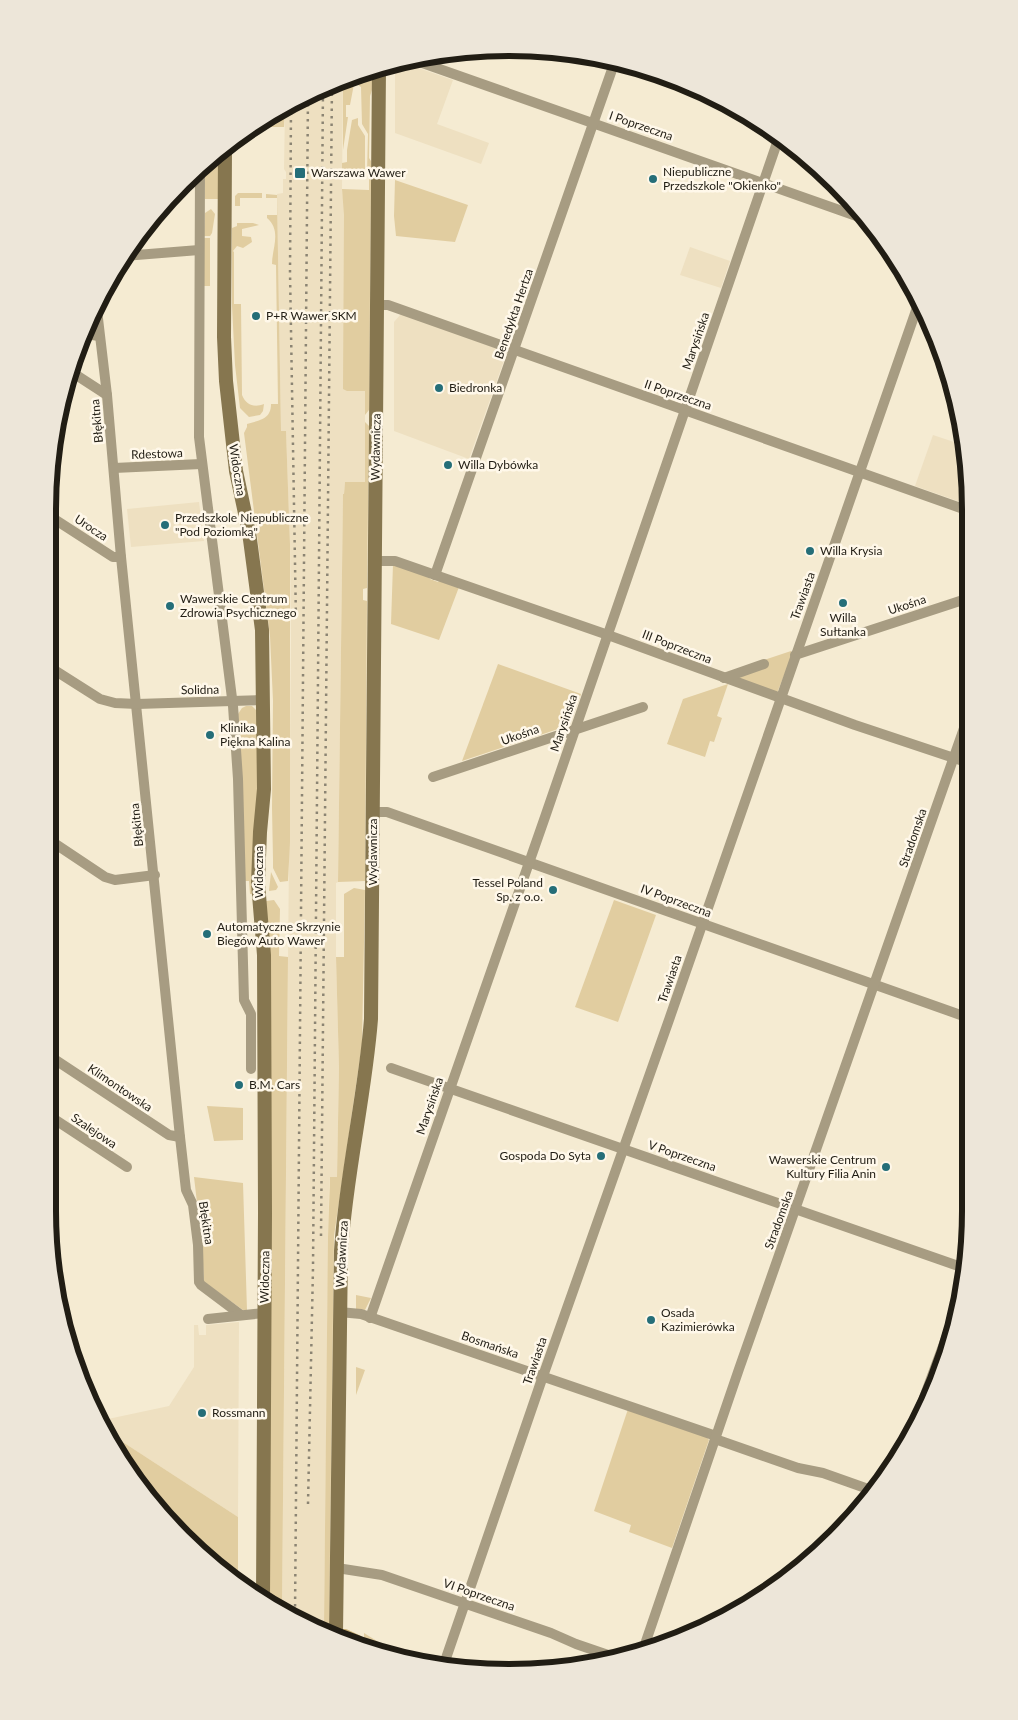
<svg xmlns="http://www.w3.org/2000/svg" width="1018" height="1720" font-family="Lato,sans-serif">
<rect width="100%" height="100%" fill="#f5ebd2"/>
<g fill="#eee0c1">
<path d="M401 62 453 80 437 124 489 143 481 164 395 133V69Z"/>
<path d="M343 79 342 189 365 391V482H345L344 494 343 495 338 882 336 883V957L339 1068 337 1177H330L329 1186 324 1627 282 1608 291 641 290 544 286 432 281 431 277 194 283 193V179H286V172L284 169 285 108 332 83Z"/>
<path d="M190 176V189L176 190 182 183Z"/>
<path d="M690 247 730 261 721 288 680 275Z"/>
<path d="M401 314 507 352 469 459 394 431V322Z"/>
<path d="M933 435 963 445 969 479V505L915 486Z"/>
<path d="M199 502 204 541 131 547 127 509Z"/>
<path d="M239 1322 238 1517 112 1435 107 1425 108 1419 169 1406 194 1367V1325H198L199 1335H206V1325Z"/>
</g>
<g fill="#e1cda0">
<path d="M372 71V90L370 96 369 158 371 161V173H367L368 134 362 124 361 87 358 85 357 75Z"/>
<path d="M353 76 354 84 350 105H346V117H348L343 150V79Z"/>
<path d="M285 108 284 127H250L252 125Z"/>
<path d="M358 118V125L365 136V173H342V163L347 162V150L352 120Z"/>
<path d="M219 153V199H205V164Z"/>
<path d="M369 179H371L369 410 365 415V391H347L343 389 344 215 342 189 369 190Z"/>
<path d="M395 180 468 205 455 242 396 236 394 216Z"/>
<path d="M238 193H262V198H240V206H235V196Z"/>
<path d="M266 194 277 195 281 431H286L290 544V842L288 881 280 882 273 868V860L272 808 273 701 270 636 244 433 247 427V424C259 420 271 420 271 404H278L276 265 272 264C272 248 282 231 267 218V215H277V198H266Z"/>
<path d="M211 209 215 214 212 233 210 236H204L205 213Z"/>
<path d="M237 223H253L259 225 242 229V236L251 237 252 242 243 248 237 246 233 251 234 252V304H241L242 395C246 405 254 408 264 404L263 411 260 415 249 417 240 408 235 365 232 306V228L237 226Z"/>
<rect x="204" y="238" width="6" height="48"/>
<path d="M365 422 369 426 367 588 363 589V600L367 601 365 881 338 882 343 494H344L345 482H365Z"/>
<path d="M393 564 429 577 430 579 438 582 440 580 459 587 439 640 391 624Z"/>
<path d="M791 651V658L777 693 737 678 764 660Z"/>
<path d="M498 664 581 694 570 725 462 761Z"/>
<path d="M728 684 717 716 722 718 714 742 710 741 705 757 667 744 683 699Z"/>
<path d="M246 706H252L257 711 259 777 252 894H250L249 881H244L238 714 242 708Z"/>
<path d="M271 872 278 887 276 890 269 891Z"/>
<path d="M354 888 365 890 362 1044 334 1236 329 1629 324 1627 328 1237 330 1177H337L339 1068 336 957H344V894Z"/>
<path d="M274 900 280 909 279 956 288 957 282 1608 269 1602 266 901Z"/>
<path d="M614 900 656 915 618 1022 575 1007Z"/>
<path d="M207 1106 243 1108V1140L214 1141Z"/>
<path d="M194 1177 243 1183 247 1310H243L204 1282 202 1245Z"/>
<path d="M356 1295 371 1298 365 1310 356 1309Z"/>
<path d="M356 1367 365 1370 356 1395Z"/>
<path d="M628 1409 706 1436 709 1440 672 1548 629 1532 631 1525 594 1511Z"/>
<path d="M112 1435 238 1517V1581L143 1492Z"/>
<path d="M364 1633 396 1653 400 1658 389 1657 364 1645Z"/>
</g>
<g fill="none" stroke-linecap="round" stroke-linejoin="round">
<g stroke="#c8ad70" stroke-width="10">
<path d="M345 1634 358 1640"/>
<path d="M364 1644 374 1650"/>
</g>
<g stroke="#a79c82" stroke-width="10">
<path d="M411 59 862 218"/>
<path d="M200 169 199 437 233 706 238 779 244 1000 251 1014V1069"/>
<path d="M124 256 199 250"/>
<path d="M378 305H388L969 511"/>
<path d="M97 310 107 395 121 557 180 1137 186 1190 193 1205 198 1245 199 1282 201 1285 241 1315"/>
<path d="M85 334 99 336"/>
<path d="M70 371 107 395"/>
<path d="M114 468 201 464"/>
<path d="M48 515 113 557H121"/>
<path d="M375 561H395L608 635 855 725 969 763"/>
<path d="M435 575 615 61"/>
<path d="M795 655 969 598"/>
<path d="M48 666 100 699 115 703 137 704 263 700"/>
<path d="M724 678 764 664"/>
<path d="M433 777 643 707"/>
<path d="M373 812H387L969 1018"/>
<path d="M48 839 105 877 115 880 155 875"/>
<path d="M48 1055 169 1135 180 1137"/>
<path d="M391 1068 964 1268"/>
<path d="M48 1115 127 1167"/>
<path d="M339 1312 361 1314 716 1436"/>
<path d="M370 1318 545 817 779 137"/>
<path d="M208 1319 264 1313"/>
<path d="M915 1422 956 1311"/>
<path d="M715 1439 798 1468 823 1473 871 1490"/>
<path d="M337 1568 382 1575 551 1633 576 1644 611 1656"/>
<path d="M643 1650 739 1369 969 714"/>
<path d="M444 1664 543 1376 670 1017 919 302"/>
</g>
<g stroke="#86764f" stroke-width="14">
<path d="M225 148 224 337 226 381 236 471 249 532 262 630 264 789 260 832 258 883 264 955 265 1213 263 1599"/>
<path d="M336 1633 341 1251C346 1173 365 1097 371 1019L379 68"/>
</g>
<g stroke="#8b8473" stroke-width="2.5" stroke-dasharray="2.5 5" stroke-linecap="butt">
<path d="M291 105 290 272 296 621"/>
<path d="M321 1236 332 83"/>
<path d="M308 1504 313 1268 323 88"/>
<path d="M295 1614 308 95"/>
</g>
</g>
<g fill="#256e78" stroke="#fff8ea" stroke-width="2">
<rect x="294" y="167" width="12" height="12" rx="2.5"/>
<circle cx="653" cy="179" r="5"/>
<circle cx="256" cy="316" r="5"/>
<circle cx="439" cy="388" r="5"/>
<circle cx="448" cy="465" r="5"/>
<circle cx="165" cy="525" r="5"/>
<circle cx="810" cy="551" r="5"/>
<circle cx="843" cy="603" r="5"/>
<circle cx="170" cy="606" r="5"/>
<circle cx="210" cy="735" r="5"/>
<circle cx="553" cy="890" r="5"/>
<circle cx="207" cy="934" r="5"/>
<circle cx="239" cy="1085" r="5"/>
<circle cx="601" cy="1156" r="5"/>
<circle cx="886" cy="1167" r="5"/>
<circle cx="651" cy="1320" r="5"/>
<circle cx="202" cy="1413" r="5"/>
</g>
<g text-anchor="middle" stroke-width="5" stroke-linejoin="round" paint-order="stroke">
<g font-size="12" fill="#211d14" stroke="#fff8ea">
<text transform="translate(641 126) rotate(19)" y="4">I Poprzeczna</text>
<text transform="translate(514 314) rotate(-71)" y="4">Benedykta Hertza</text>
<text transform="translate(696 341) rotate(-71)" y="4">Marysińska</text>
<text transform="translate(678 395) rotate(19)" y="4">II Poprzeczna</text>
<text transform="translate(97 421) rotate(-95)" y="4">Błękitna</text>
<text transform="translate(376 447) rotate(-89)" y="4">Wydawnicza</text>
<text transform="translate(157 454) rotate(-2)" y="4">Rdestowa</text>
<text transform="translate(237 470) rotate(81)" y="4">Widoczna</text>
<text transform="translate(91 528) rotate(33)" y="4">Urocza</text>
<text transform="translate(803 596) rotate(-70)" y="4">Trawiasta</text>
<text transform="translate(907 605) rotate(-18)" y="4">Ukośna</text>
<text transform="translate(677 647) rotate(21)" y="4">III Poprzeczna</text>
<text transform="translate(200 690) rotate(-1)" y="4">Solidna</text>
<text transform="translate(564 723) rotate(-71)" y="4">Marysińska</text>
<text transform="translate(520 735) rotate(-19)" y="4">Ukośna</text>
<text transform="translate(137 825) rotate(-96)" y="4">Błękitna</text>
<text transform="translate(913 838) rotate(-71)" y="4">Stradomska</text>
<text transform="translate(373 852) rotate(-90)" y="4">Wydawnicza</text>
<text transform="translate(259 872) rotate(-90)" y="4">Widoczna</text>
<text transform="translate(676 901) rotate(20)" y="4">IV Poprzeczna</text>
<text transform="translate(670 979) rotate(-71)" y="4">Trawiasta</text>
<text transform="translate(120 1088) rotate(34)" y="4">Klimontowska</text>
<text transform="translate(430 1106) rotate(-71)" y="4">Marysińska</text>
<text transform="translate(94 1131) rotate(34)" y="4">Szalejowa</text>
<text transform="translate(682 1156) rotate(19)" y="4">V Poprzeczna</text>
<text transform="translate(779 1220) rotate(-70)" y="4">Stradomska</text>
<text transform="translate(206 1223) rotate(81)" y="4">Błękitna</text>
<text transform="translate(342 1254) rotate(-87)" y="4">Wydawnicza</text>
<text transform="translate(265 1277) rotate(-89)" y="4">Widoczna</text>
<text transform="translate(490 1345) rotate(19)" y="4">Bosmańska</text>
<text transform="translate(535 1361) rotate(-71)" y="4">Trawiasta</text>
<text transform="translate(479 1595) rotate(19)" y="4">VI Poprzeczna</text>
</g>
<g font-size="12" fill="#211d14" stroke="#fff8ea" text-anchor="start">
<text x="663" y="176">Niepubliczne<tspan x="663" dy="14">Przedszkole "Okienko"</tspan></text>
<text x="311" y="177">Warszawa Wawer</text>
<text x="266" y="320">P+R Wawer SKM</text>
<text x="449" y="392">Biedronka</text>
<text x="458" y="469">Willa Dybówka</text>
<text x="175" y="522">Przedszkole Niepubliczne<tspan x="175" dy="14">"Pod Poziomką"</tspan></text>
<text x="820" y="555">Willa Krysia</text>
<text x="180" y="603">Wawerskie Centrum<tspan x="180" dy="14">Zdrowia Psychicznego</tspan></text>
<text x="843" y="622" text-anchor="middle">Willa<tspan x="843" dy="14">Sułtanka</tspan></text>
<text x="220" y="732">Klinika<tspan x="220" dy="14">Piękna Kalina</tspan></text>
<text x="543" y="887" text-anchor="end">Tessel Poland<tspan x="543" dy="14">Sp. z o.o.</tspan></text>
<text x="217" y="931">Automatyczne Skrzynie<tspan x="217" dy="14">Biegów Auto Wawer</tspan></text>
<text x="249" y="1089">B.M. Cars</text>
<text x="591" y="1160" text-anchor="end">Gospoda Do Syta</text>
<text x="876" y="1164" text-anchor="end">Wawerskie Centrum<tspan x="876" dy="14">Kultury Filia Anin</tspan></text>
<text x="661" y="1317">Osada<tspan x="661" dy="14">Kazimierówka</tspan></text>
<text x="212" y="1417">Rossmann</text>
</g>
</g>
<path d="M0 0H1018V1720H0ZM509 56H509A453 453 0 0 1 962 509V1211A453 453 0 0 1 509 1664H509A453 453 0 0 1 56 1211V509A453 453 0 0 1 509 56Z" fill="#ede6d9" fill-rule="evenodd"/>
<path fill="none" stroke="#211d14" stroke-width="6" d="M509 56H509A453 453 0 0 1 962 509V1211A453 453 0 0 1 509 1664H509A453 453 0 0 1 56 1211V509A453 453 0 0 1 509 56Z"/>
</svg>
